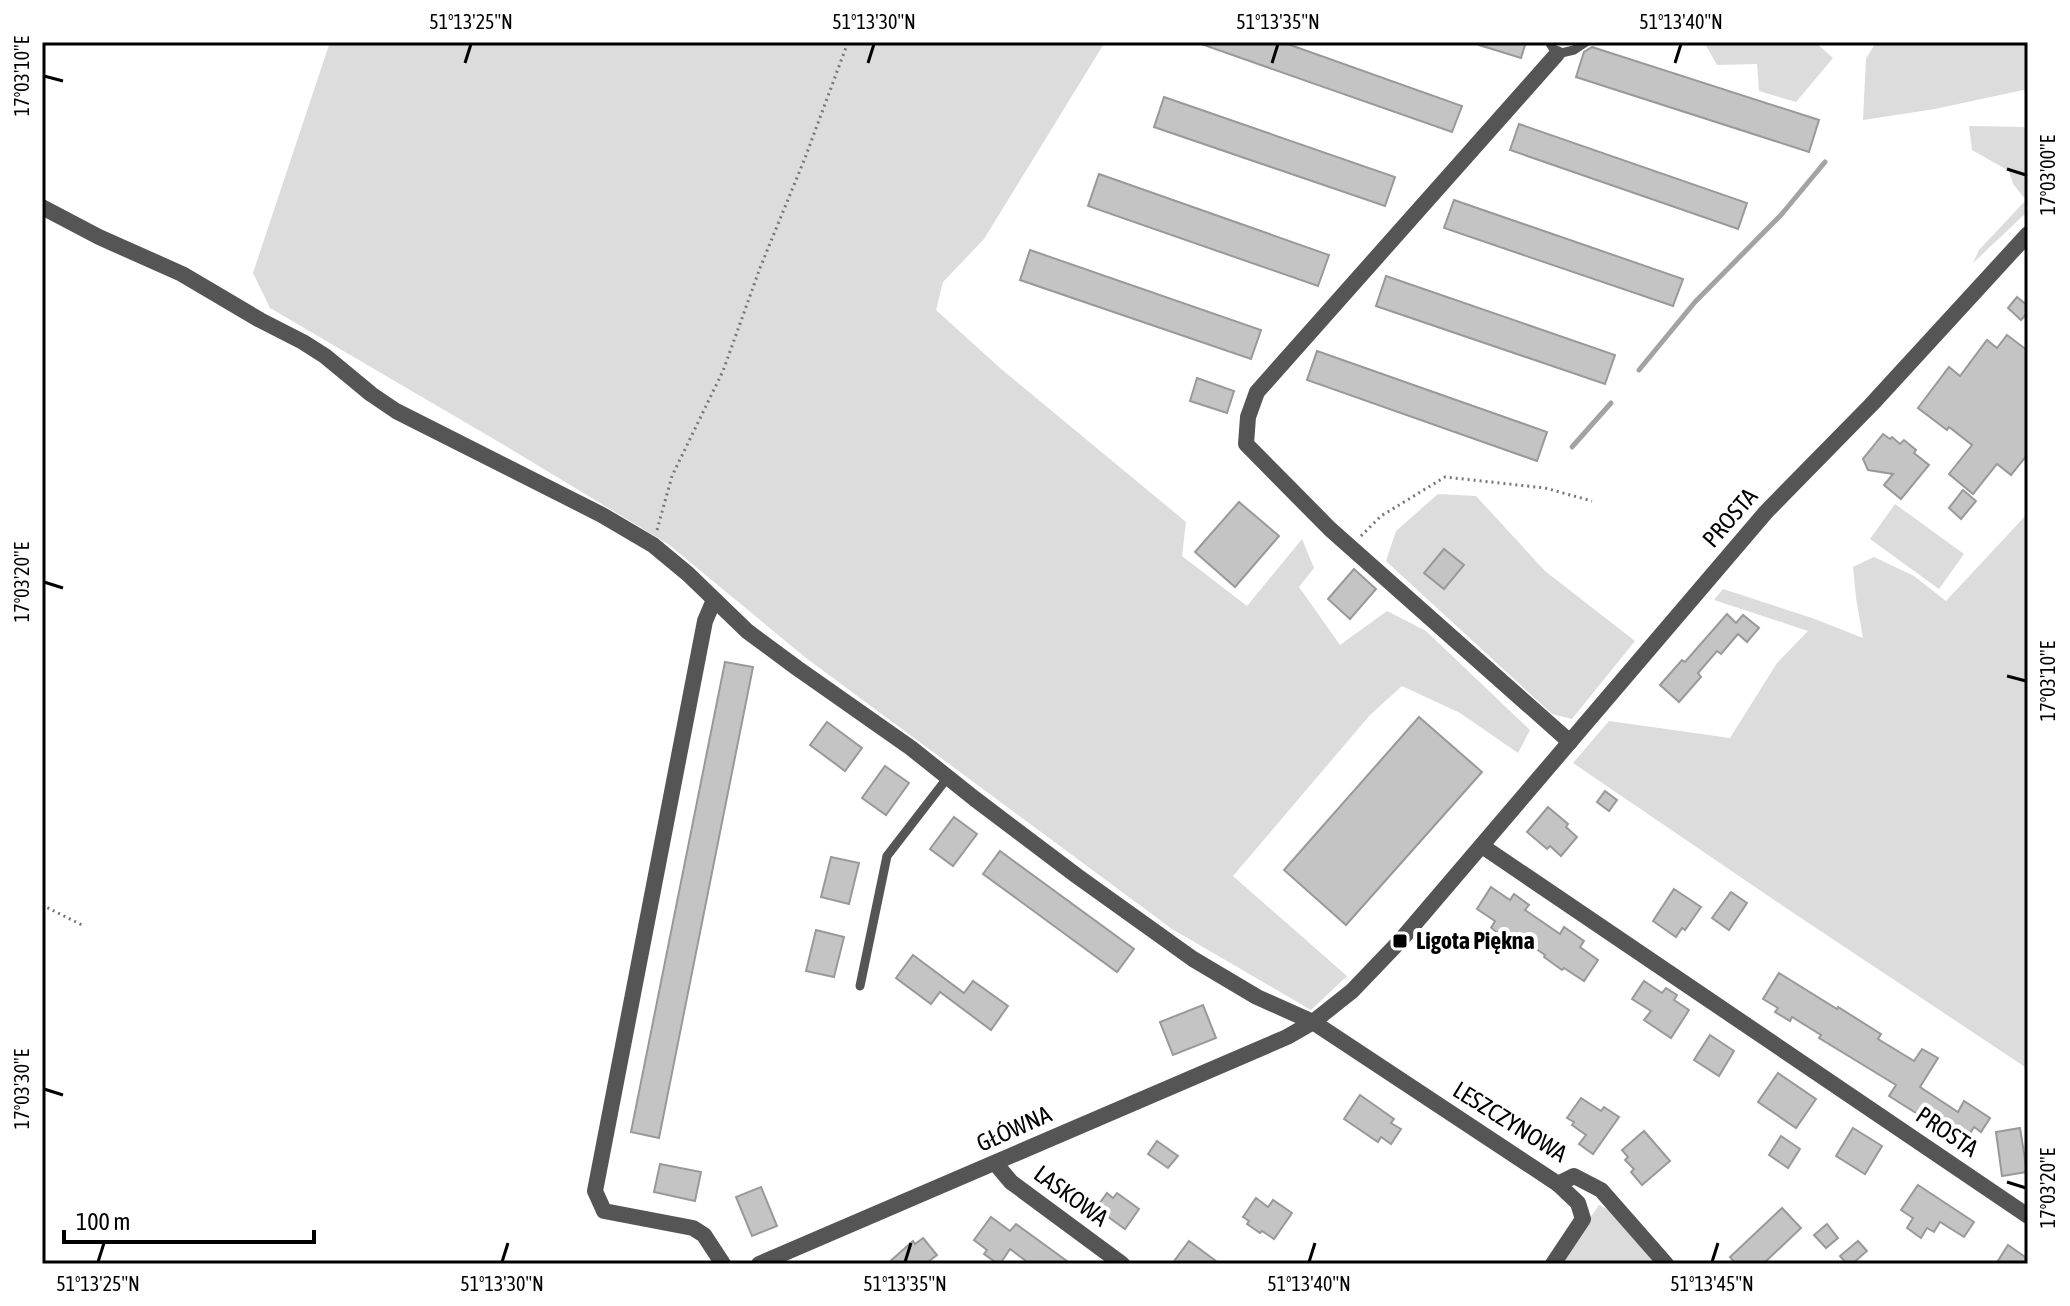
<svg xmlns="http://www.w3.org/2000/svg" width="2070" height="1306" font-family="'Asap Condensed',sans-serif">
<rect width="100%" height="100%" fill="#fff"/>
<g fill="#dcdcdc">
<path d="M330 42H1105L984 239 943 282 936 310 1000 368 1186 522 1182 556 1247 606 1302 539 1314 568 1299 587 1340 645 1387 611 1426 631 1530 730 1518 753 1460 713 1402 686 1370 715 1233 876 1347 976 1311 1010 1172 929 806 658 668 544 504 445 270 308 253 273Z"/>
<path d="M1704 42H1815L1833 58 1796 102 1759 91 1757 64 1717 65Z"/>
<path d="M1876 42H2028V89L1935 109 1863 120 1866 59Z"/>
<path d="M1969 126 2028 127V211L1973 263 1979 250 2026 200 2013 184 2009 171 1972 150Z"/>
<path d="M1438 494 1476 496 1545 571 1635 641 1572 719 1552 714 1386 561 1396 531Z"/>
<path d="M1895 504 1964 554 1939 589 1870 539Z"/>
<path d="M2028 513V1069L1789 910 1573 763 1609 721 1730 738 1777 663 1808 631 1714 600 1723 589 1812 618 1863 638 1856 598 1853 567 1874 557 1914 576 1946 601Z"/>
<path d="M1599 1205 1619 1215 1663 1264H1557Z"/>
</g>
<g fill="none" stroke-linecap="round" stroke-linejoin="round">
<g stroke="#a3a3a3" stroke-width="5">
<path d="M1639 370 1695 302 1781 215 1825 162"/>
<path d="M1572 447 1611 403"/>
</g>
</g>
<g fill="#c4c4c4" stroke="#999" stroke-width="2">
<path d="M1202 42H1282L1462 106 1452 132 1201 44Z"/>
<path d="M1480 42H1526L1521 58 1479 45Z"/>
<path d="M1592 47 1819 120 1809 152 1576 77 1584 52Z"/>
<path d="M1164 97 1395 177 1385 206 1154 127Z"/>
<path d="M1519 124 1747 203 1738 229 1510 150Z"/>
<path d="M1099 174 1329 255 1318 286 1088 206Z"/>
<path d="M1454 200 1683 279 1673 306 1444 228Z"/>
<path d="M1030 250 1261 330 1251 359 1020 280Z"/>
<path d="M1386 276 1615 355 1605 384 1376 306Z"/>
<path d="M2017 297 2028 306V312L2021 320 2008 308Z"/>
<path d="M2007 335 2028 351V454L2011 475 1997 464 1973 494 1949 474 1972 445 1949 427 1947 430 1918 408 1949 367 1960 376 1987 340 1997 348Z"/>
<path d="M1317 351 1547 432 1537 461 1307 380Z"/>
<path d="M1197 378 1234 391 1227 413 1190 401Z"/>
<path d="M1883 434 1890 439 1892 437 1900 444 1904 440 1916 450 1914 453 1929 465 1901 499 1884 485 1893 474 1868 470 1863 459Z"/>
<path d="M1963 490 1976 501 1961 519 1949 508Z"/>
<path d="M1239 502 1279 536 1235 587 1195 552Z"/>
<path d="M1444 549 1464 565 1444 589 1424 573Z"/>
<path d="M1354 569 1376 589 1350 619 1328 599Z"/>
<path d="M1727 614 1736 623 1743 615 1759 628 1747 642 1738 634 1721 654 1717 651 1698 673 1701 677 1679 702 1660 685 1682 660 1685 662Z"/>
<path d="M725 662 753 667 659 1138 631 1132Z"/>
<path d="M1419 717 1482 772 1346 925 1284 870Z"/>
<path d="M827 722 862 748 845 771 810 745Z"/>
<path d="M885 766 909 783 886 815 862 798Z"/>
<path d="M1605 791 1617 800 1609 811 1597 802Z"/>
<path d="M1548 807 1568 824 1566 827 1577 837 1561 856 1550 846 1547 849 1527 832Z"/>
<path d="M954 817 977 834 953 866 930 849Z"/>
<path d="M1000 851 1134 949 1117 972 983 874Z"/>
<path d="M831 857 859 863 849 904 821 897Z"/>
<path d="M1491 887 1510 900 1514 894 1529 905 1525 910 1560 934 1564 927 1584 941 1580 947 1598 960 1584 981 1564 968 1562 970 1544 957 1545 955 1514 934 1510 941 1491 928 1495 921 1477 909Z"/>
<path d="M1674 889 1701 907 1685 930 1682 928 1676 937 1653 921Z"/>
<path d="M1731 892 1747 903 1729 930 1712 918Z"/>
<path d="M816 930 844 937 834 977 806 971Z"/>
<path d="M913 955 964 993 973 981 1008 1006 991 1030 940 992 931 1004 896 978Z"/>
<path d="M1779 973 1837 1009 1838 1007 1881 1034 1878 1039 1914 1061 1922 1049 1938 1058 1920 1087 1958 1112 1964 1101 1990 1118 1981 1132 1974 1127 1964 1143 1889 1096 1896 1085 1819 1038 1821 1035 1792 1017 1790 1021 1775 1012 1778 1008 1763 999Z"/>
<path d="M1644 981 1662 993 1666 988 1677 995 1674 1000 1689 1010 1671 1038 1644 1020 1651 1011 1632 999Z"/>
<path d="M1203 1005 1216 1038 1173 1055 1160 1022Z"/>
<path d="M1710 1035 1734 1051 1719 1076 1694 1060Z"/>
<path d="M1778 1073 1816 1099 1796 1128 1758 1102Z"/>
<path d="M1360 1095 1394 1119 1391 1123 1401 1129 1391 1144 1381 1137 1378 1142 1344 1119Z"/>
<path d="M1581 1098 1601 1111 1604 1107 1619 1117 1593 1154 1579 1144 1586 1135 1572 1125 1574 1122 1567 1118Z"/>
<path d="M1853 1128 1882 1146 1865 1174 1836 1156Z"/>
<path d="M2020 1128 2027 1172 2002 1176 1996 1132Z"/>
<path d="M1644 1131 1670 1161 1642 1185 1631 1172 1634 1169 1625 1160 1628 1157 1622 1150Z"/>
<path d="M1781 1136 1800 1149 1788 1168 1769 1155Z"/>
<path d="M1157 1141 1178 1156 1168 1168 1148 1154Z"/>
<path d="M660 1164 701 1172 695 1201 654 1192Z"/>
<path d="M1918 1185 1974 1222 1964 1237 1940 1222 1934 1232 1927 1228 1921 1238 1907 1228 1913 1218 1901 1210Z"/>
<path d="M761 1187 777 1226 752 1236 736 1197Z"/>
<path d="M1107 1193 1113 1198 1117 1193 1139 1209 1125 1229 1096 1208Z"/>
<path d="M1256 1198 1268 1207 1273 1200 1292 1213 1274 1239 1262 1231 1260 1233 1247 1224 1249 1221 1243 1217Z"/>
<path d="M1782 1208 1801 1228 1763 1264H1736L1730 1257Z"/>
<path d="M991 1217 1010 1231 1016 1224 1071 1264H1030L1010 1249 1000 1264H998L984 1254 987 1250 974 1240Z"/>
<path d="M1827 1224 1838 1238 1826 1248 1814 1235Z"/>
<path d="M923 1238 937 1255 925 1264H887L913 1241 915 1244Z"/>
<path d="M1189 1241 1220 1264H1172Z"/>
<path d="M1858 1241 1867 1251 1852 1264H1847L1840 1256Z"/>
<path d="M2008 1245 2028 1259V1264H1996Z"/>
</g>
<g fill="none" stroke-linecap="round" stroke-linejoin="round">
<g stroke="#777" stroke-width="3" stroke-dasharray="2 4" stroke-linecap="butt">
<path d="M657 530 672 476 723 371 760 268 805 158 848 42"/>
<path d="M1361 536 1381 516 1445 477 1545 488 1592 501"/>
<path d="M42 905 84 926"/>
</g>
<g stroke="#555" stroke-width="9">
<path d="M1549 42 1557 54 1574 50 1586 42"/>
<path d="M860 986 887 856 948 777"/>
</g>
<g stroke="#555" stroke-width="16">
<path d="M1557 54 1257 392 1248 417 1246 444 1330 529 1570 742"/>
<path d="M42 207 99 237 182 274 260 320 303 342 325 356 371 394 396 411 602 515 653 545 688 574 747 631 797 668 911 748 975 799 1077 876 1193 959 1257 997 1313 1022 1558 1184 1574 1176 1601 1190 1666 1264"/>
<path d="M714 600 705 621 595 1191 604 1211 693 1228 704 1235 723 1264"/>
<path d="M1482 846 2028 1216"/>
<path d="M995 1163 1011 1182 1122 1264"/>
<path d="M1553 1264 1583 1219 1578 1203 1558 1184"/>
</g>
<path stroke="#555" stroke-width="16" d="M759 1264 1287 1037 1313 1022 1352 991 1400 941 1766 512 1871 405 2028 234"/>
</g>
<path fill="none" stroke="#000" stroke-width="3" d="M465 63 471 44M868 63 874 44M1272 63 1278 44M1675 63 1681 44M44 76 63 81M2007 169 2026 175M44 582 63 588M2007 676 2026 681M44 1089 63 1095M2007 1182 2026 1188M98 1262 104 1243M502 1262 508 1243M905 1262 911 1243M1309 1262 1315 1243M1712 1262 1718 1243"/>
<rect fill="#000" stroke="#fff" stroke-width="3" x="1392" y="933" width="16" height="16" rx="4"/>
<g text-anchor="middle" stroke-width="8" stroke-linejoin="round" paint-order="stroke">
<g font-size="24" fill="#000" stroke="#fff">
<text transform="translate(1730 518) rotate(-49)" y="8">PROSTA</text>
<text transform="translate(1510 1122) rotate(32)" y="8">LESZCZYNOWA</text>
<text transform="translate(1014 1129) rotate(-24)" y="8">GŁÓWNA</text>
<text transform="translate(1947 1132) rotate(34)" y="8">PROSTA</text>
<text transform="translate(1071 1196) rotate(36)" y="8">LASKOWA</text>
</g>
<g font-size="24" font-weight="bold" fill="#000" stroke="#fff" text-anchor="start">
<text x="1416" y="949">Ligota Piękna</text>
</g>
</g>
<rect width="2070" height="1306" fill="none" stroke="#ffffff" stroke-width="88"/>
<path d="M64 1230v12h250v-12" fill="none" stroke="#000000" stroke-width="4"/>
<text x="76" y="1230" font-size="24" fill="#000000" stroke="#ffffff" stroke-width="6" paint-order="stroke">100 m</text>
<rect x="44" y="44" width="1982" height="1218" fill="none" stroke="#000" stroke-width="3"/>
<g font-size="20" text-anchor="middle" fill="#000">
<text x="471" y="29">51°13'25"N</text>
<text x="874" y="29">51°13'30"N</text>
<text x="1278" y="29">51°13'35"N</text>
<text x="1681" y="29">51°13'40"N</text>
<text transform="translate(22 76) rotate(-90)" y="7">17°03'10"E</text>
<text transform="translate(2048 175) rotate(-90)" y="7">17°03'00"E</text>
<text transform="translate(22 582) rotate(-90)" y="7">17°03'20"E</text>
<text transform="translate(2048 681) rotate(-90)" y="7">17°03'10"E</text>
<text transform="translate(22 1089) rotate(-90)" y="7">17°03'30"E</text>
<text transform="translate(2048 1188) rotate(-90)" y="7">17°03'20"E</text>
<text x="98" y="1291">51°13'25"N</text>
<text x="502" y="1291">51°13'30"N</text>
<text x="905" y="1291">51°13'35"N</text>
<text x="1309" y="1291">51°13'40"N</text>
<text x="1712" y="1291">51°13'45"N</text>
</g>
</svg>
